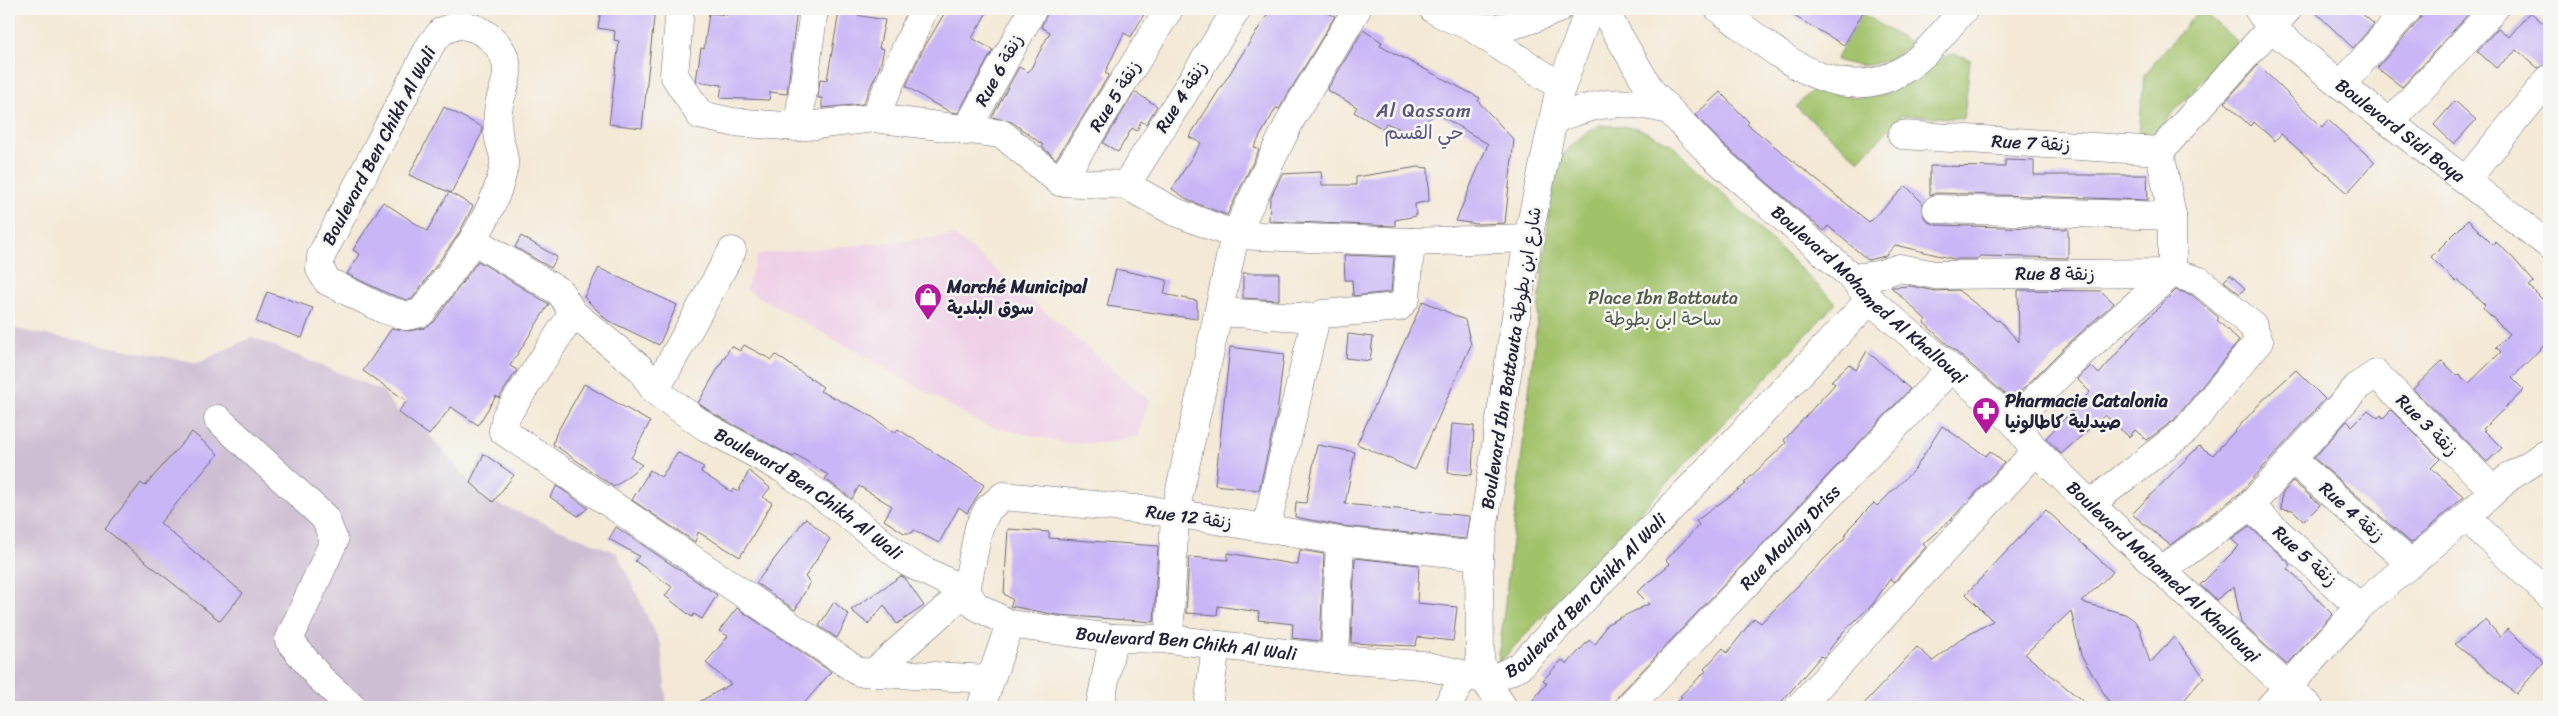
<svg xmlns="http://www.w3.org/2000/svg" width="2558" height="716" font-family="Sriracha,'Playpen Sans Arabic',sans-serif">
<rect width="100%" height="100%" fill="#f6f6f2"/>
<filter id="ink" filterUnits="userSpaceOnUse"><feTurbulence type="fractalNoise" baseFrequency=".02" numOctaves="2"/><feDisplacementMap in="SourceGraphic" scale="10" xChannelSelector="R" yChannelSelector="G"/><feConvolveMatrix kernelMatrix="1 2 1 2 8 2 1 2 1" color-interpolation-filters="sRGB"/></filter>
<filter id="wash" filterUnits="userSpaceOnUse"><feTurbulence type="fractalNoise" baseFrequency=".0096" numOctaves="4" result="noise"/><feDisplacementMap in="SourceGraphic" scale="20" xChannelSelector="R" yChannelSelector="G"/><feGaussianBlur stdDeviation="1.12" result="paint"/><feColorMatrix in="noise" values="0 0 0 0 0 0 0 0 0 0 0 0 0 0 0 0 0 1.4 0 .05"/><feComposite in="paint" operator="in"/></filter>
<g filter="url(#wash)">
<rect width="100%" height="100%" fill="#f4e9d6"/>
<path fill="#efd0e7" d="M956 236 1149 400 1138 436 1104 443H1066L984 425 746 289 758 254Z"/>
<path fill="#cdbed3" d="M9 328 198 363 252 337 383 391 398 412 429 435 484 498 617 553 661 645 667 707H9Z"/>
<g fill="#a2c26b" stroke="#627253">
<path d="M2200 9 2238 42 2151 137 2139 135 2144 75Z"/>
<path d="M1862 13 1911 44C1885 64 1868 71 1836 60Z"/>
<path d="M1954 54 1970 59 1964 119 1902 115 1859 161 1796 107 1814 88C1847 98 1877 104 1908 83 1925 72 1934 58 1954 54Z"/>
<path d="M1600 125 1638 128 1671 144 1836 303 1498 664 1551 198C1561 157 1561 147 1600 125Z"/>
</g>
<g id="blocks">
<g fill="#c9b6f6">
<path d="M601 9H655L642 128 609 124 619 41 614 40 615 31 598 28Z"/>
<path d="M728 9H797L787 94 770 92 769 100 720 98 722 85 696 81 701 48 704 49 709 13 727 15Z"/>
<path d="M947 9H989L972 38 993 50 958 113 951 112 931 102 906 86 922 51Z"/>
<path d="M1049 9H1147L1131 37 1124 33 1105 73 1109 75 1056 159 1042 147 1043 145 1012 122 992 117 1019 67 1028 72 1030 70 1050 32 1041 27Z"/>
<path d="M1271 9H1317L1335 16 1279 109 1276 108 1254 147 1259 150 1227 215 1190 201 1172 189 1201 143 1189 137Z"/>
<path d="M1782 9H1865L1844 45Z"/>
<path d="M2312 9H2357L2374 24 2353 48Z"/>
<path d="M2423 9H2473L2402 87 2377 68 2420 19Z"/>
<path d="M839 12 885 20 879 48 884 49 880 66 863 104 822 108V98H818L820 79 827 80Z"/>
<path d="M2530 12 2549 28V64L2538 68 2517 50 2496 68 2477 51 2498 28 2509 37Z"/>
<path d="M1363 30 1382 42 1380 46 1480 98 1478 101 1514 140 1505 223 1477 224 1456 221 1488 144 1436 113 1411 134 1386 123 1383 129 1354 112 1357 107 1327 90Z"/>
<path d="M2258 65 2322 127 2328 120 2375 162 2347 193 2281 134 2275 141 2254 122 2250 126 2225 102Z"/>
<path d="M1135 92 1157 106 1146 124 1141 121 1137 131 1132 128 1118 152 1103 143Z"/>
<path d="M1720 92 1749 122 1747 124 1869 222 1906 186 1923 203 1924 217 1928 222 1936 225 2068 229V258L1980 256 1977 259H1954L1895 245 1885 256 1868 260 1828 226 1824 231 1808 218 1723 144 1695 115Z"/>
<path d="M2455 101 2476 120 2454 144 2434 125Z"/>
<path d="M444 107 482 127V133L451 193 409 175Z"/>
<path d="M2005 160 2034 161V175H2147L2148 200 1937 193 1930 195V166L2005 167Z"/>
<path d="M1418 167 1428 168 1429 201 1415 204 1416 216 1395 220V226L1269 221 1270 199 1282 174 1321 172 1322 185H1356V177Z"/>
<path d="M449 192 473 206 458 235 412 299 407 300 389 294 347 274 360 254 353 250 383 202 427 231Z"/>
<path d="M2468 220 2493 245 2496 242 2513 258 2534 282 2529 286 2549 306V340L2512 378 2524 390 2483 429 2502 448 2487 462 2413 389 2442 361 2456 376 2459 374 2468 384 2501 352 2496 347 2509 334 2483 308 2485 305 2458 280 2456 282 2431 257Z"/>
<path d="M521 236 557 257 551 268 515 247Z"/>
<path d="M1344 255 1394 257 1391 292 1353 296 1352 280H1345Z"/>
<path d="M478 261 549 304 510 366 517 370 499 398 496 396 478 425 451 407 429 435 398 412 407 401 363 371 392 328 409 331 424 328 434 322Z"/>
<path d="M599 268 677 305 659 345 607 320 584 297Z"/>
<path d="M1116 269 1167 280 1164 294 1197 301V319L1107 306Z"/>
<path d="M1243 273H1279V300L1243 298Z"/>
<path d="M2230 275 2245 288 2240 294 2224 281Z"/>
<path d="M1911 286 1935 291 1958 290 1997 321 1999 320 2019 342 2018 290 2101 291 2114 303 2069 343 2012 400 1947 344 1924 323 1926 320 1891 287Z"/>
<path d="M2176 290 2192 295 2219 318 2217 320 2239 341 2175 419 2147 440 2135 430 2129 437 2105 415 2061 454 2046 438 2090 392 2077 379 2091 366 2099 374 2141 325Z"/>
<path d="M267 292 313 308 302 338 256 322Z"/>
<path d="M1423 301 1465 320 1471 345 1415 470 1357 444Z"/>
<path d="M1348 334 1373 337 1370 361 1346 358Z"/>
<path d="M744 345 772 360 776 355 823 387 820 391 868 414 895 433 898 429 984 485 967 513 959 507 939 543 914 530 912 533H904L884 520 892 506 859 486 852 499 825 479 828 475 795 454 793 457 714 414 698 403 731 346 740 351Z"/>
<path d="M1230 347 1284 354 1277 413 1259 490 1215 485Z"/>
<path d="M1867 351 1910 389 1618 696 1614 707H1527L1547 683 1543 680 1562 660 1567 664 1589 640 1595 645 1607 624 1649 604 1637 592 1670 564 1666 560 1699 525 1696 521 1746 484 1744 483 1786 443 1784 440 1835 384 1831 381 1849 364 1856 370Z"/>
<path d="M2296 370 2325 399 2239 494 2170 545 2132 514 2199 446 2213 455 2263 400Z"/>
<path d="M584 384 650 422 631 458 642 465 614 487 553 444 556 434Z"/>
<path d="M2368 410 2378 418 2381 415 2383 418 2391 410 2440 459 2431 468 2464 497 2411 543 2314 458 2347 421 2352 426Z"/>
<path d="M1452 424 1474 426 1472 475 1448 473Z"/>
<path d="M1942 426 1986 456 1990 451 2004 463 1952 518 1923 544 1926 547 1894 582 1890 579 1873 604 1843 632 1823 658 1821 656 1777 707H1672L1682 697 1680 696 1706 671 1704 669 1723 648 1727 653 1754 618 1761 623 1844 539 1849 528 1874 503 1877 506 1915 469Z"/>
<path d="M192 432 218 454 160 523 243 593 220 621 105 529 141 483 145 486Z"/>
<path d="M1317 445 1355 452 1345 504 1469 516 1466 539 1342 526 1295 517 1296 502 1306 503Z"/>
<path d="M678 453 704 467 701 472 732 492 734 489 738 492 749 471 770 488 763 497 772 503 740 557 698 532 695 542 632 500 650 470 661 477Z"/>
<path d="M484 454 514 475 493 502 470 482Z"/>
<path d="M2293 481 2320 505 2304 521 2293 510 2281 509 2282 494Z"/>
<path d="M557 486 588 508 578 516 550 497Z"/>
<path d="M2046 510 2113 572 2081 602 2125 614 2134 620 2140 629 2150 663 2174 637 2204 677 2178 707H2112L2081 655 2071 611 2025 654 2090 707H1861L1917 647 1933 661 1961 639 1993 621 1966 594Z"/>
<path d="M806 518 830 539 805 577 810 582 795 610 756 583Z"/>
<path d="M2249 526 2291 565 2288 569 2332 614 2287 665 2241 623 2234 586 2216 600 2200 585 2239 546 2231 539Z"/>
<path d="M616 527 717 595 702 619 694 614 692 617 665 596 672 587 635 561 639 556 609 539Z"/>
<path d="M1008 529 1049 532V538L1158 546 1154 622 1057 615 1010 606 1013 600 1004 594Z"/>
<path d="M1300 550 1324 554 1320 641 1292 638 1293 624 1258 620 1259 612 1218 606 1217 615 1186 613 1189 557 1228 560V553L1298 565Z"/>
<path d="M1355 558 1419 565 1417 603 1457 607 1453 641 1418 637 1415 646 1351 643Z"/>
<path d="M901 576 905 578 924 606 897 624 884 605 868 624 851 610Z"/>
<path d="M834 602 849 615 837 638 819 626Z"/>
<path d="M737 608 831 672 801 707H690L731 684 706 663 728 636 719 631Z"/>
<path d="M2486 620 2500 637 2507 629 2544 662 2516 694 2455 644Z"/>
</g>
</g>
</g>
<g filter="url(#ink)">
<use href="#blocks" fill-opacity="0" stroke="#6c6871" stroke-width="1"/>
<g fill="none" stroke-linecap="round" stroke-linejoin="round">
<defs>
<g id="minor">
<path d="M680 9 674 75 700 115 732 122 798 127 874 118 1002 134 1060 182 1126 185 1173 211 1235 235 1411 242 1528 238"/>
<path d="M1433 9C1482 39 1508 29 1558 9"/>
<path id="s1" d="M1603 9 1651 91 1712 155 1853 278 1870 300 2013 421 2036 451 2090 504 2309 707"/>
<path d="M1719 9C1773 48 1835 113 1905 69 1928 54 1945 30 1964 9"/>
<path id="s2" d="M2258 9 2270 27 2341 85 2549 245"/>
<path d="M458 25C482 26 507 45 507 72 507 83 501 94 499 105 497 116 497 128 499 139 501 148 505 155 504 165 495 219 452 270 421 313L406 316 383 309 327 281 320 269 321 256 431 44 442 31Z"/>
<path d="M1473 28 1561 87"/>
<path d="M2341 85 2408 9"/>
<path d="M874 118 924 9"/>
<path d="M1553 120C1599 101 1621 99 1669 110"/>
<path d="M2391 122 2494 9"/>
<path d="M798 127 814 9"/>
<path d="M966 131 1033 9"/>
<path d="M1902 135 2160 151"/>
<path d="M2160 151 2288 9"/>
<path d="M2466 180 2549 79"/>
<path d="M1060 182 1169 9"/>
<path d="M1126 185 1237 9"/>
<path d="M1937 209 2172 216"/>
<path id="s3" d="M473 240 560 292 573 313 640 368 655 391 706 427 783 469 840 509 907 562 966 591 976 606 1010 624 1113 638 1169 639 1335 659 1422 665 1484 679 1502 675 1520 666 1870 300"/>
<path d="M1853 278 1878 275 1899 268 1935 275 2172 273 2200 281 2253 326 2259 341 2186 430 2090 504"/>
<path d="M1219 312 1316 318"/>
<path d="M573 313 506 416 503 431 859 672 989 679"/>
<path d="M655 391 732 251"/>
<path d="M218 419 325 518 334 541 289 640 319 677 352 707"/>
<path d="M2013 421 2080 354 2172 273V216L2160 151"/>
<path d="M2293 460 2411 564"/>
<path d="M2250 506 2359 607"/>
<path d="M2466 517 2549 595"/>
<path d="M1266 528 1316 318 1323 314 1399 307 1406 298 1411 242"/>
<path d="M2162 570 2250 506 2358 386 2376 374 2493 490"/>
<path d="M1169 639 1175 513 1235 235 1291 119 1357 9"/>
<path d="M1335 659 1340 541"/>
<path d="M873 673 966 591 979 527 988 509 1003 496 1175 513 1340 541 1479 556"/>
<path d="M981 707 1010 624"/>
<path d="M1100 707 1113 638"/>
<path d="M1208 707 1216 645"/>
<path d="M1447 707 1465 675"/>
<path d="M1503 707 1484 679 1480 657 1479 556 1528 238 1558 97 1589 9"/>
<path id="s4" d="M1629 707 1950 369"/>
<path d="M1799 707 2036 451"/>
<path d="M2270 707 2359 607 2466 517 2508 478 2546 454 2549 455"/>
</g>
</defs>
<use href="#minor" stroke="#6c6871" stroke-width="29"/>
<use href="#minor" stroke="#fff" stroke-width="28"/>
</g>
</g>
<defs>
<symbol id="shop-pin" viewBox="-11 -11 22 30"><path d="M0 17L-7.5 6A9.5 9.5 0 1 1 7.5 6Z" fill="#b5179e" stroke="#f6f6f2"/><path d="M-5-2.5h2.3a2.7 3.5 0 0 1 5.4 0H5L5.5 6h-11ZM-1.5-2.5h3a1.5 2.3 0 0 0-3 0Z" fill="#fff"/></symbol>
<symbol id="pharmacy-pin" viewBox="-11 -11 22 30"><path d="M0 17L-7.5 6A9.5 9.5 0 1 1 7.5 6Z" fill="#b5179e" stroke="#f6f6f2"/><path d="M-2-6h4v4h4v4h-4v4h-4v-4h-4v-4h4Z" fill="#fff"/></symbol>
</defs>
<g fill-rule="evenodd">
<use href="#shop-pin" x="912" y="281" width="32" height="43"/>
<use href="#pharmacy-pin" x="1970" y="395" width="32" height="43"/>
</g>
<g text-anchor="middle" stroke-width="5" stroke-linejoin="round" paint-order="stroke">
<g font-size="18" fill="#22223b" stroke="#f6f6f2">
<text transform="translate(999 70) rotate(-61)" y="6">Rue 6 زنقة</text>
<text transform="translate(1115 96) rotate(-58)" y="6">Rue 5 زنقة</text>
<text transform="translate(1181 97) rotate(-58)" y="6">Rue 4 زنقة</text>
<text dy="6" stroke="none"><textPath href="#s2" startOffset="188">Boulevard Sidi Boya</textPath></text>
<text transform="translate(2031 143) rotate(3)" y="6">Rue 7 زنقة</text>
<text transform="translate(379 146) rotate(-62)" y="6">Boulevard Ben Chikh Al Wali</text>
<text x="2055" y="280">Rue 8 زنقة</text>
<text dy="6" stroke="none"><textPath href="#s1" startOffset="394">Boulevard Mohamed Al Khallouqi</textPath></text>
<text transform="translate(1511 358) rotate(-81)" y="6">Boulevard Ibn Battouta شارع ابن بطوطة</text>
<text transform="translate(2427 425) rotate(45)" y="6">Rue 3 زنقة</text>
<text dy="6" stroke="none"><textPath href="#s3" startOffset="425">Boulevard Ben Chikh Al Wali</textPath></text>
<text transform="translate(2352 512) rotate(42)" y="6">Rue 4 زنقة</text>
<text transform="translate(1189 517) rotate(8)" y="6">Rue 12 زنقة</text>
<text dy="6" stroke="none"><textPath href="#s4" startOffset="234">Rue Moulay Driss</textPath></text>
<text transform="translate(2305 556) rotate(43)" y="6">Rue 5 زنقة</text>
<text dy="6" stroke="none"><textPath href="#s1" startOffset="799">Boulevard Mohamed Al Khallouqi</textPath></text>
<text dy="6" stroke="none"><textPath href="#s3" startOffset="1280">Boulevard Ben Chikh Al Wali</textPath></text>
<text dy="6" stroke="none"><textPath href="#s3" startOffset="845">Boulevard Ben Chikh Al Wali</textPath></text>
</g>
<g font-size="18" font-weight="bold" fill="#22223b" stroke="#f6f6f2" text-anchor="start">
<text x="947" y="293">Marché Municipal<tspan x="947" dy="21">سوق البلدية</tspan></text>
<text x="2005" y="407">Pharmacie Catalonia<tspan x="2005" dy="21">صيدلية كاطالونيا</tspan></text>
</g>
<g font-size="18" fill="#4f5a4c" stroke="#f6f6f2">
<text x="1663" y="304">Place Ibn Battouta<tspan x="1663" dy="21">ساحة ابن بطوطة</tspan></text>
</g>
<g font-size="19" letter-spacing="1" fill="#5c567c" stroke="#f6f6f2">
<text x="1424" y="117">Al Qassam<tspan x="1424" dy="22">حي القسم</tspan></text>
</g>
</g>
<rect width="2558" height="716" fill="none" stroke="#f6f6f2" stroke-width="30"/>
</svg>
